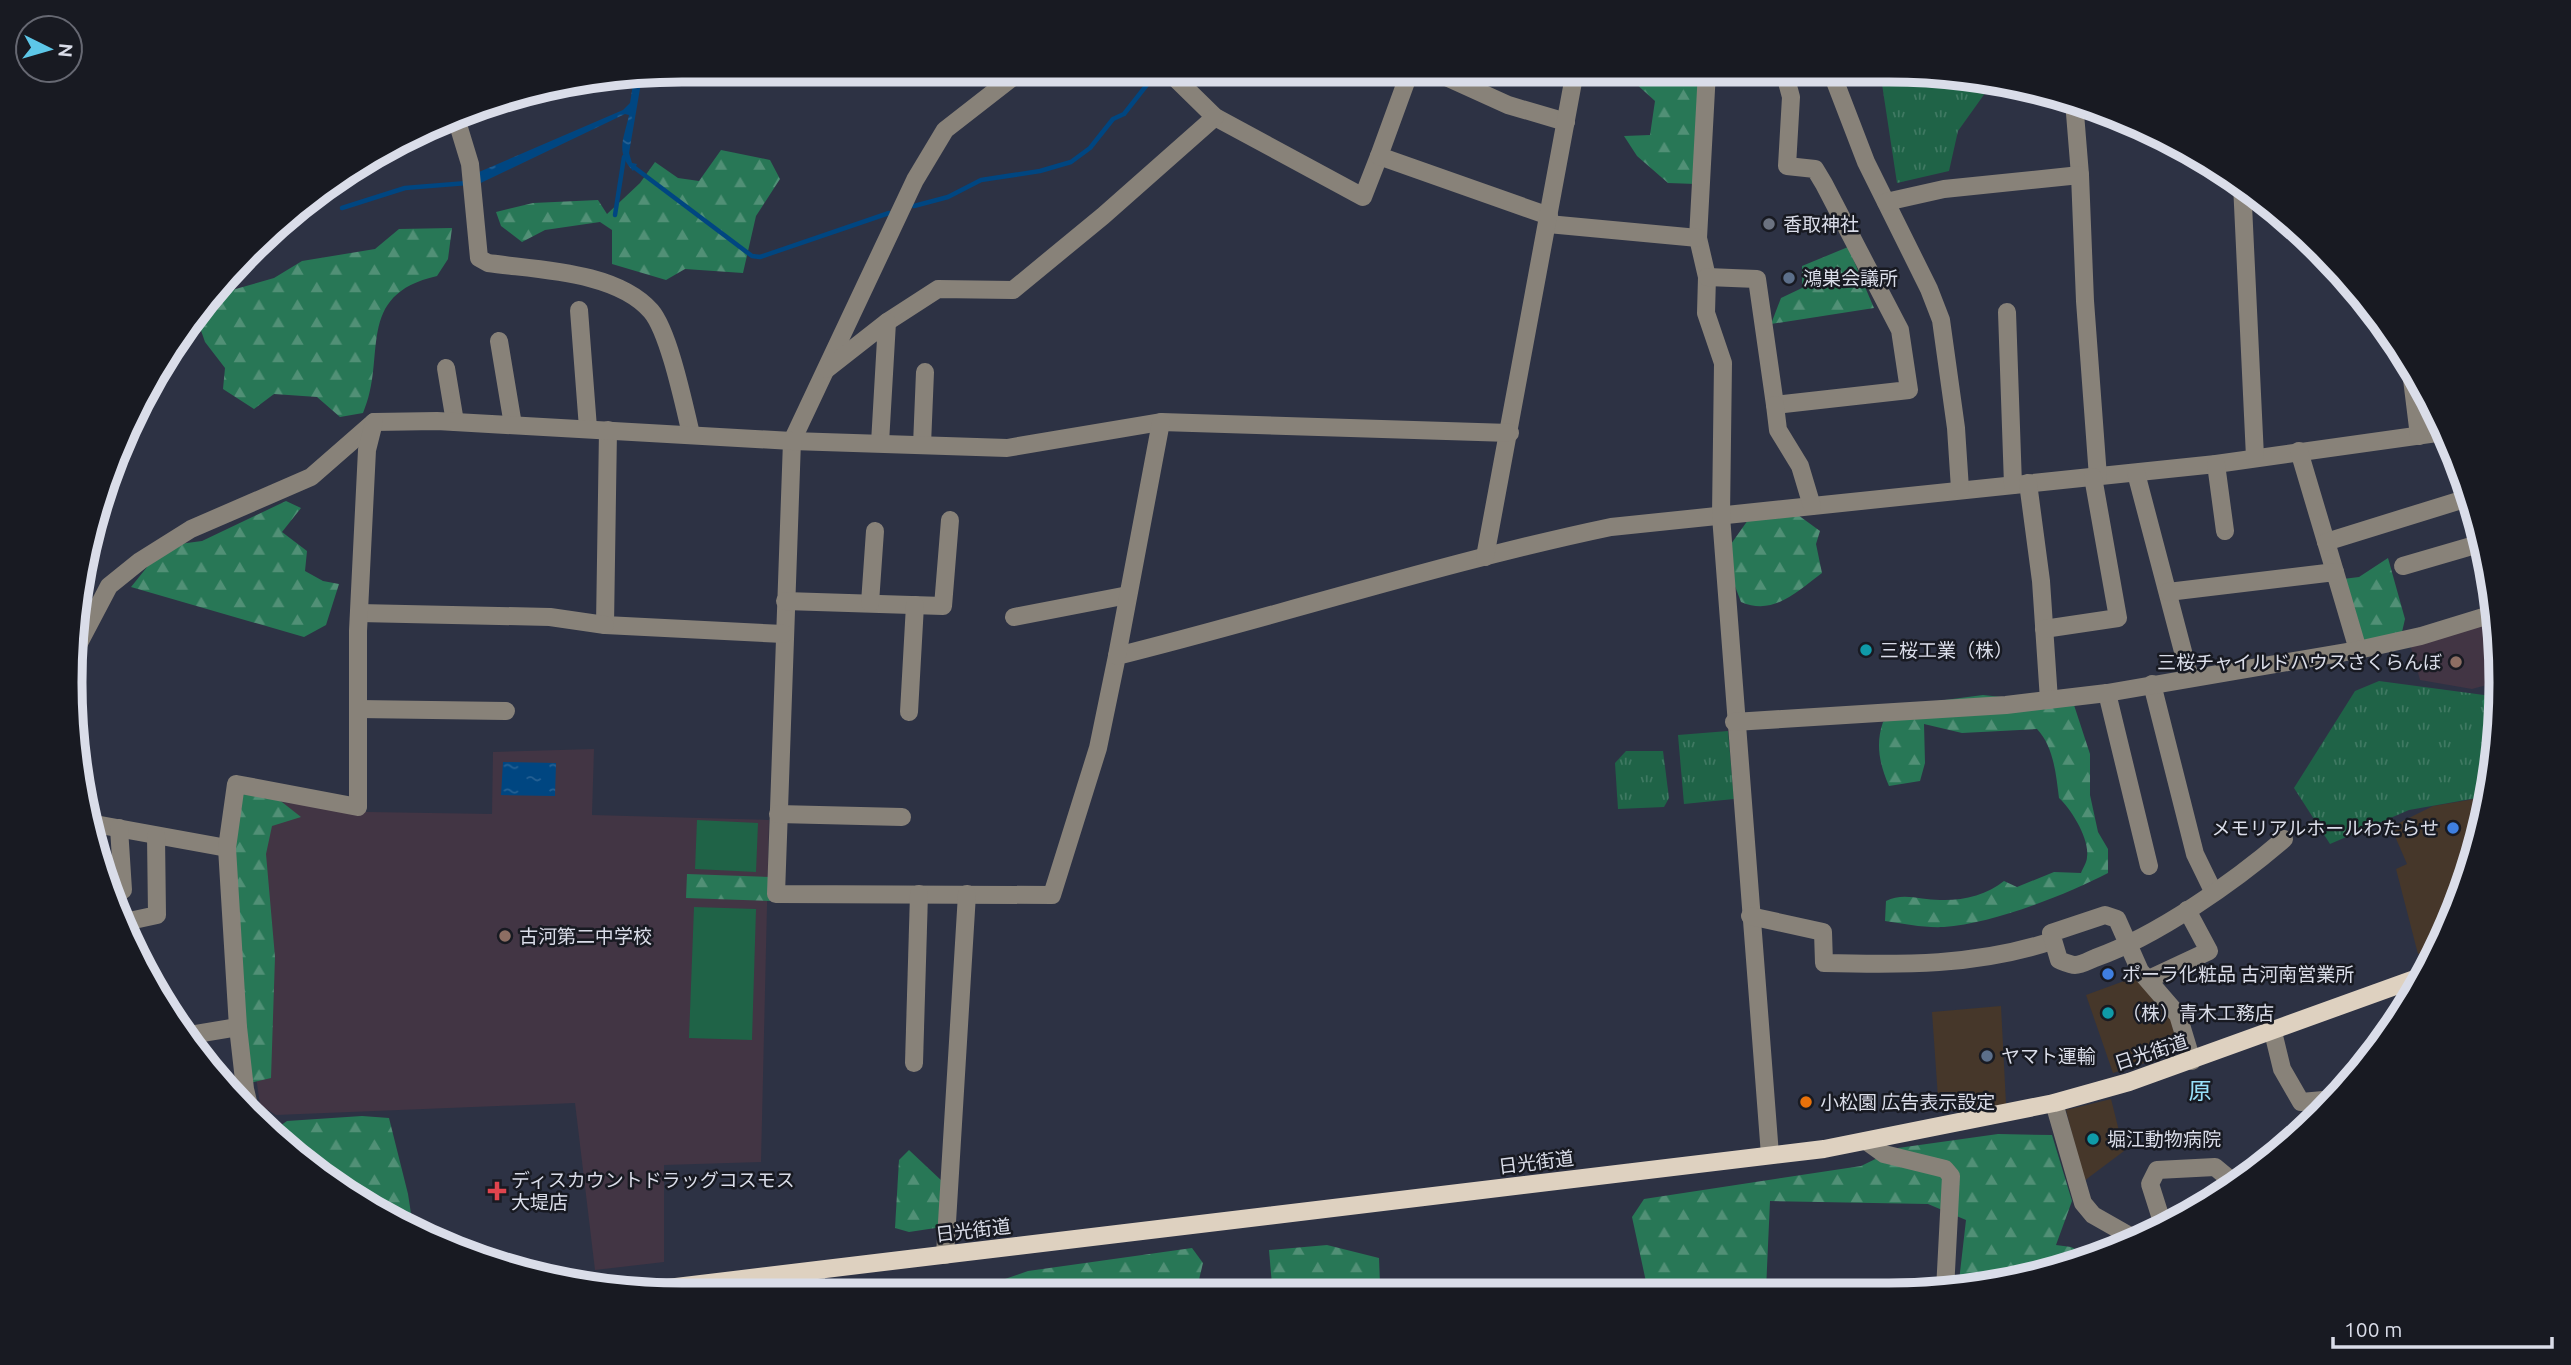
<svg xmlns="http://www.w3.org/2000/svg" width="2571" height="1365" font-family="Ubuntu,'Noto Sans JP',sans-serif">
<defs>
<pattern id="grass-tufts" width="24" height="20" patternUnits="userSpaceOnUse" patternTransform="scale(1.75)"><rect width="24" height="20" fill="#1f6347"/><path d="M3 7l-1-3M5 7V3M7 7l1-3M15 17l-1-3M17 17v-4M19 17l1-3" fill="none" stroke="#3f7962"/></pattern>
<pattern id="forest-firs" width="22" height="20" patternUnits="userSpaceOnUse" patternTransform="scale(1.75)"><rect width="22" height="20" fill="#287756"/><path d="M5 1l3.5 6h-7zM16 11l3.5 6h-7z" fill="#519076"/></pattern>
<pattern id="water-ripples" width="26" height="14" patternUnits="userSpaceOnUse" patternTransform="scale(1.75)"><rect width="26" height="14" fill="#004681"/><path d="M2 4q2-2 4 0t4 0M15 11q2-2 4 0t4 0" fill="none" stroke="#256093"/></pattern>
</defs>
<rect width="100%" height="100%" fill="#2d3244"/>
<g fill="#46372a">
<path d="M2487 797 2480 841 2441 945 2418 954 2396 869 2407 864 2391 827 2433 806Z"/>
<path d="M2135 977 2170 1016 2179 1052 2113 1073 2086 995Z"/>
<path d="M2001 1006 2006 1104 1939 1112 1932 1012Z"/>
<path d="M2111 1099 2124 1151 2084 1181 2066 1110Z"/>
</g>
<g fill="#423544">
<path d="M2496 619 2498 682 2472 689 2420 680 2410 644Z"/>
<path d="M594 749 592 815 769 820 761 1162 664 1165V1262L595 1270 575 1103 276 1115 260 1105 249 1026 245 798 368 812 492 814 493 752Z"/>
</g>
<g fill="url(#grass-tufts)">
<path d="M1880 71H1928L1993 82 1958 131 1949 171 1897 183Z"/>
<path d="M2379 681 2499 697 2500 723 2488 796 2409 810 2330 844 2294 788 2355 691Z"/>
<path d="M1728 731 1734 799 1684 804 1678 735Z"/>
<path d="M1626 751H1663L1669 798 1664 807 1618 809 1615 763Z"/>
</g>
<g fill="url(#forest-firs)">
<path d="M1623 72 1701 85 1696 184 1668 183 1637 156 1624 136 1650 135 1655 101Z"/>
<path d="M721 150 770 160 780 179 756 216 743 273 685 269 666 280 612 264V230L600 222 545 230 522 242 501 226 496 212 533 203 598 200 607 214 640 183 655 162 678 178 699 181Z"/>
<path d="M452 228 448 259 437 276C353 295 388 357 363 413L340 417 317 397 274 394 254 409 223 389 225 368 205 342 197 319 232 290 274 278 302 261 375 249 399 229Z"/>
<path d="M1848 247 1874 308 1771 324 1781 298 1802 288V266Z"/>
<path d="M286 501 301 508 282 532 307 551 305 571 323 581 339 584 326 625 304 637 131 587 164 546 202 541Z"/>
<path d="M1798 515 1820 531 1816 544 1822 573C1796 592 1774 616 1741 602L1733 581 1731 544 1748 520Z"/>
<path d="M2388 558 2405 619 2402 632 2361 643 2343 579 2359 577Z"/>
<path d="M2499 687 2500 719 2486 718 2482 701Z"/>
<path d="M1983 695 2074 705 2090 754V795L2098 832 2108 849V873C2066 895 1991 924 1944 927 1925 928 1904 924 1885 921L1886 901C1903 892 1921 900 1940 900 1962 901 1987 895 2004 881L2017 887 2054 872 2081 873C2083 868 2087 862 2087 857 2090 839 2071 809 2059 798 2056 775 2054 747 2037 729L1962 733 1924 724 1925 763 1920 781 1889 786C1880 765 1875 745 1883 722L1922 703Z"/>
<path d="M241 792 273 795 301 817 272 826 266 854 275 957 271 1078 250 1083 233 851Z"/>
<path d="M687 874 771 877 770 901 686 898Z"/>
<path d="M362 1116 389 1118 408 1194 414 1233 310 1169 274 1135 277 1128 287 1121Z"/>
<path d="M1998 1134 2052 1135 2072 1201 2056 1245 2071 1247 2091 1257 1969 1290H1958L1966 1220 1928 1204 1770 1201 1766 1290 1648 1291 1632 1217 1644 1199 1861 1166 1898 1148Z"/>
<path d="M909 1150 943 1182 942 1227 909 1232 895 1228 899 1160Z"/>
<path d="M1327 1245 1379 1258 1380 1284 1362 1292H1279L1272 1285 1269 1250Z"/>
<path d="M1192 1248 1203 1263 1196 1292 973 1293 979 1288 1028 1271Z"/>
</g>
<g fill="#1f6347">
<path d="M697 820 758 823 756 872 695 869Z"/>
<path d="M694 907 756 909 752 1040 689 1038Z"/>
</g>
<g fill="url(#water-ripples)">
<path d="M642 77 629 153 632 163 637 164 633 171C615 152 624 139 629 115L625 114 468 189 465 178 623 110 630 103 634 78Z"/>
<path d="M503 762 556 763 555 796 501 795Z"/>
</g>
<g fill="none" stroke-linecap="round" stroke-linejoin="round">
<g stroke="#004681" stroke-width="4.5">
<path d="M631 165 752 256 760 257 889 213"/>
<path d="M914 206 948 197 981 180 1040 171 1071 162 1090 148 1113 119 1124 114 1153 77"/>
<path d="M342 208 405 188 467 183"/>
<path d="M615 215 624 157"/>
</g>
<g stroke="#888279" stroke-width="18">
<path d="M1022 70 945 130 915 180 792 441 776 894 1052 895 1098 748 1117 656C1282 615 1444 562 1611 527L2216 464 2444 432"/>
<path d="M1168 71 1215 117 1363 197 1379 156"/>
<path d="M1410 71 1379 156 1549 216"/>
<path d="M1433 71 1508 105 1566 122"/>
<path d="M1707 71 1698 238 1707 277 1706 313 1723 363 1721 516 1770 1155"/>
<path d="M1831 71 1866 162 1929 289 1941 320 1956 428 1960 489"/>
<path d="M2074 101 2080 175"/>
<path d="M456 118 470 164 479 258 488 263C537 270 616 271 651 311 669 332 684 405 691 434"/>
<path d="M2242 184 2255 457"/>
<path d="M1886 202 1944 189 2080 175 2085 301 2098 477"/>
<path d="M1548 224 1698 238"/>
<path d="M1707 277 1757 279 1775 405 1909 390 1900 330 1824 184 1815 169 1787 166 1791 97 1784 71"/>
<path d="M579 310 588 428"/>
<path d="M2007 312 2013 485"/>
<path d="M887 322 938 289 1013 290 1103 216 1215 117"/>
<path d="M499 341 513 425"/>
<path d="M2410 363 2419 436"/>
<path d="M446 368 455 422"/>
<path d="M827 369 887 322 880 443"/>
<path d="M1775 405 1778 430 1800 466 1812 506"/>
<path d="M608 430 605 625 784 634"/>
<path d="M922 445 925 372"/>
<path d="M2299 451 2335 572"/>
<path d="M2216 464 2225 531"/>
<path d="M2136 473 2190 678"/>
<path d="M2028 483 2041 581 2049 700"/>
<path d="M2326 542 2471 497"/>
<path d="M1485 557 1575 71"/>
<path d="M2403 566 2482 543"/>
<path d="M2168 592 2335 572 2358 650"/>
<path d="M785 601 943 606 950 520"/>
<path d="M870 603 875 531"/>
<path d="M359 613 550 617 605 625"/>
<path d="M1014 617 1128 595"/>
<path d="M2044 629 2118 618 2093 477"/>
<path d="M79 643 109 586 140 561 191 529 311 477 374 422 437 421 792 441 1007 448 1161 422 1510 433"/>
<path d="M1117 656 1161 422"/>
<path d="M2152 684 2195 854 2213 891"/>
<path d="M2107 693 2149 866"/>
<path d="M358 709 506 711"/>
<path d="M909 712 915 605"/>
<path d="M1734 722 2006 705 2107 693 2358 650 2421 636 2496 613"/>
<path d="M778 814 902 817"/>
<path d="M95 824 227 848"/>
<path d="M119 828 123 890"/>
<path d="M1750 916 1823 932 1824 963C1902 965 1976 966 2052 941"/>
<path d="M120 923 157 915 156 836"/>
<path d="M2149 979 2209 951 2187 910"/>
<path d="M2273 1032 2282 1069 2301 1102 2335 1099"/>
<path d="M190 1035 238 1027"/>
<path d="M2192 1061 2178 1015 2140 971 2117 919 2105 915 2051 933 2059 960C2064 962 2071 965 2075 965 2081 965 2090 960 2095 958 2157 936 2234 882 2284 839"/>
<path d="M914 1063 919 894"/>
<path d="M2054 1103 2083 1203 2093 1215 2137 1240"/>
<path d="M251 1114 245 1089 238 1027 227 848 236 784 358 807V631L367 450 374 422"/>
<path d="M1866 1141 1884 1154 1945 1169 1951 1176 1945 1290"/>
<path d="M2163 1225 2150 1184 2157 1170 2215 1167 2227 1177 2229 1187"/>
<path d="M945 1255 967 894"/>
<path d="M814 1293 817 1271"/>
</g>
<path stroke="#ded1c0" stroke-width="18" d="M634 1292 1824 1149 2054 1103 2129 1082 2423 976"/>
</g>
<circle fill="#6b7280" stroke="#181a22" stroke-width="2.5" cx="1769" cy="224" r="7"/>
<g fill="#5c6f8a" stroke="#181a22" stroke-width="2.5">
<circle cx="1789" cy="278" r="7"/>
<circle cx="1987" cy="1056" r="7"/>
</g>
<g fill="#0f9aa8" stroke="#181a22" stroke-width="2.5">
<circle cx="1866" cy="650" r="7"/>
<circle cx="2108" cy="1013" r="7"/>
<circle cx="2093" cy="1139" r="7"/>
</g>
<g fill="#8d6e63" stroke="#181a22" stroke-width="2.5">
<circle cx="2456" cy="662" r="7"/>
<circle cx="505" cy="936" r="7"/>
</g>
<g fill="#3f7fe0" stroke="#181a22" stroke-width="2.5">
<circle cx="2453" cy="828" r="7"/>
<circle cx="2108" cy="974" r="7"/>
</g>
<circle fill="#e8710a" stroke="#181a22" stroke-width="2.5" cx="1806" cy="1102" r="7"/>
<path fill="#e0444e" stroke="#181a22" stroke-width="2.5" d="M493.5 1180.5h7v7h7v7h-7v7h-7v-7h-7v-7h7z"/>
<g text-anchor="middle" stroke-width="5" stroke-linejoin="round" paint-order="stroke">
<g font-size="19" fill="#dadde9" stroke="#181a22" text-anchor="start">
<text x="1783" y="231">香取神社</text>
<text x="1803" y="285">鴻巣会議所</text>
<text x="1880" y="657">三桜工業（株）</text>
<text x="2442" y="669" text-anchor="end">三桜チャイルドハウスさくらんぼ</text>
<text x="2439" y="835" text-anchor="end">メモリアルホールわたらせ</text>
<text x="519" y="943">古河第二中学校</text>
<text x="2122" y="981">ポーラ化粧品 古河南営業所</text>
<text x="2122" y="1020">（株）青木工務店</text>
<text x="2001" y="1063">ヤマト運輸</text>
<text x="1820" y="1109">小松園 広告表示設定</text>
<text x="2107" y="1146">堀江動物病院</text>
<text x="511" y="1187">ディスカウントドラッグコスモス<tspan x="511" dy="22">大堤店</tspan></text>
</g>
<g font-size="19" fill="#dadde9" stroke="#181a22">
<text transform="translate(2151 1052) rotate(-18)" y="7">日光街道</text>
<text transform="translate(1536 1162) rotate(-7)" y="7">日光街道</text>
<text transform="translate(973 1230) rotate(-7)" y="7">日光街道</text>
</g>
<g font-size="23" fill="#98e1fa" stroke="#181a22">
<text x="2200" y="1099">原</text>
</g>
</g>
<path d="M0 0H2571V1365H0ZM682 82H1889A600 600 0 0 1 2489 682V683A600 600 0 0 1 1889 1283H682A600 600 0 0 1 82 683V682A600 600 0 0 1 682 82Z" fill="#181a22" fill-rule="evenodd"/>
<path fill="none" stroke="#dadde9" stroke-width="9" d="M682 82H1889A600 600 0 0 1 2489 682V683A600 600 0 0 1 1889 1283H682A600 600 0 0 1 82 683V682A600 600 0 0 1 682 82Z"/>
<g transform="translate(49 49) rotate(95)"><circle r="33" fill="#181a22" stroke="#666872" stroke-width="2"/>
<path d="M0-5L12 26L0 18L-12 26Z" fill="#5dc7e8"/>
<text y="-10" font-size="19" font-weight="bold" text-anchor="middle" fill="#dadde9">N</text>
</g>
<path d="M2333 1337v10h219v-10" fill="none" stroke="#dadde9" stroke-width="3.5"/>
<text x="2344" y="1337" font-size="21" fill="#dadde9" stroke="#181a22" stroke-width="5" paint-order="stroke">100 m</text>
</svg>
